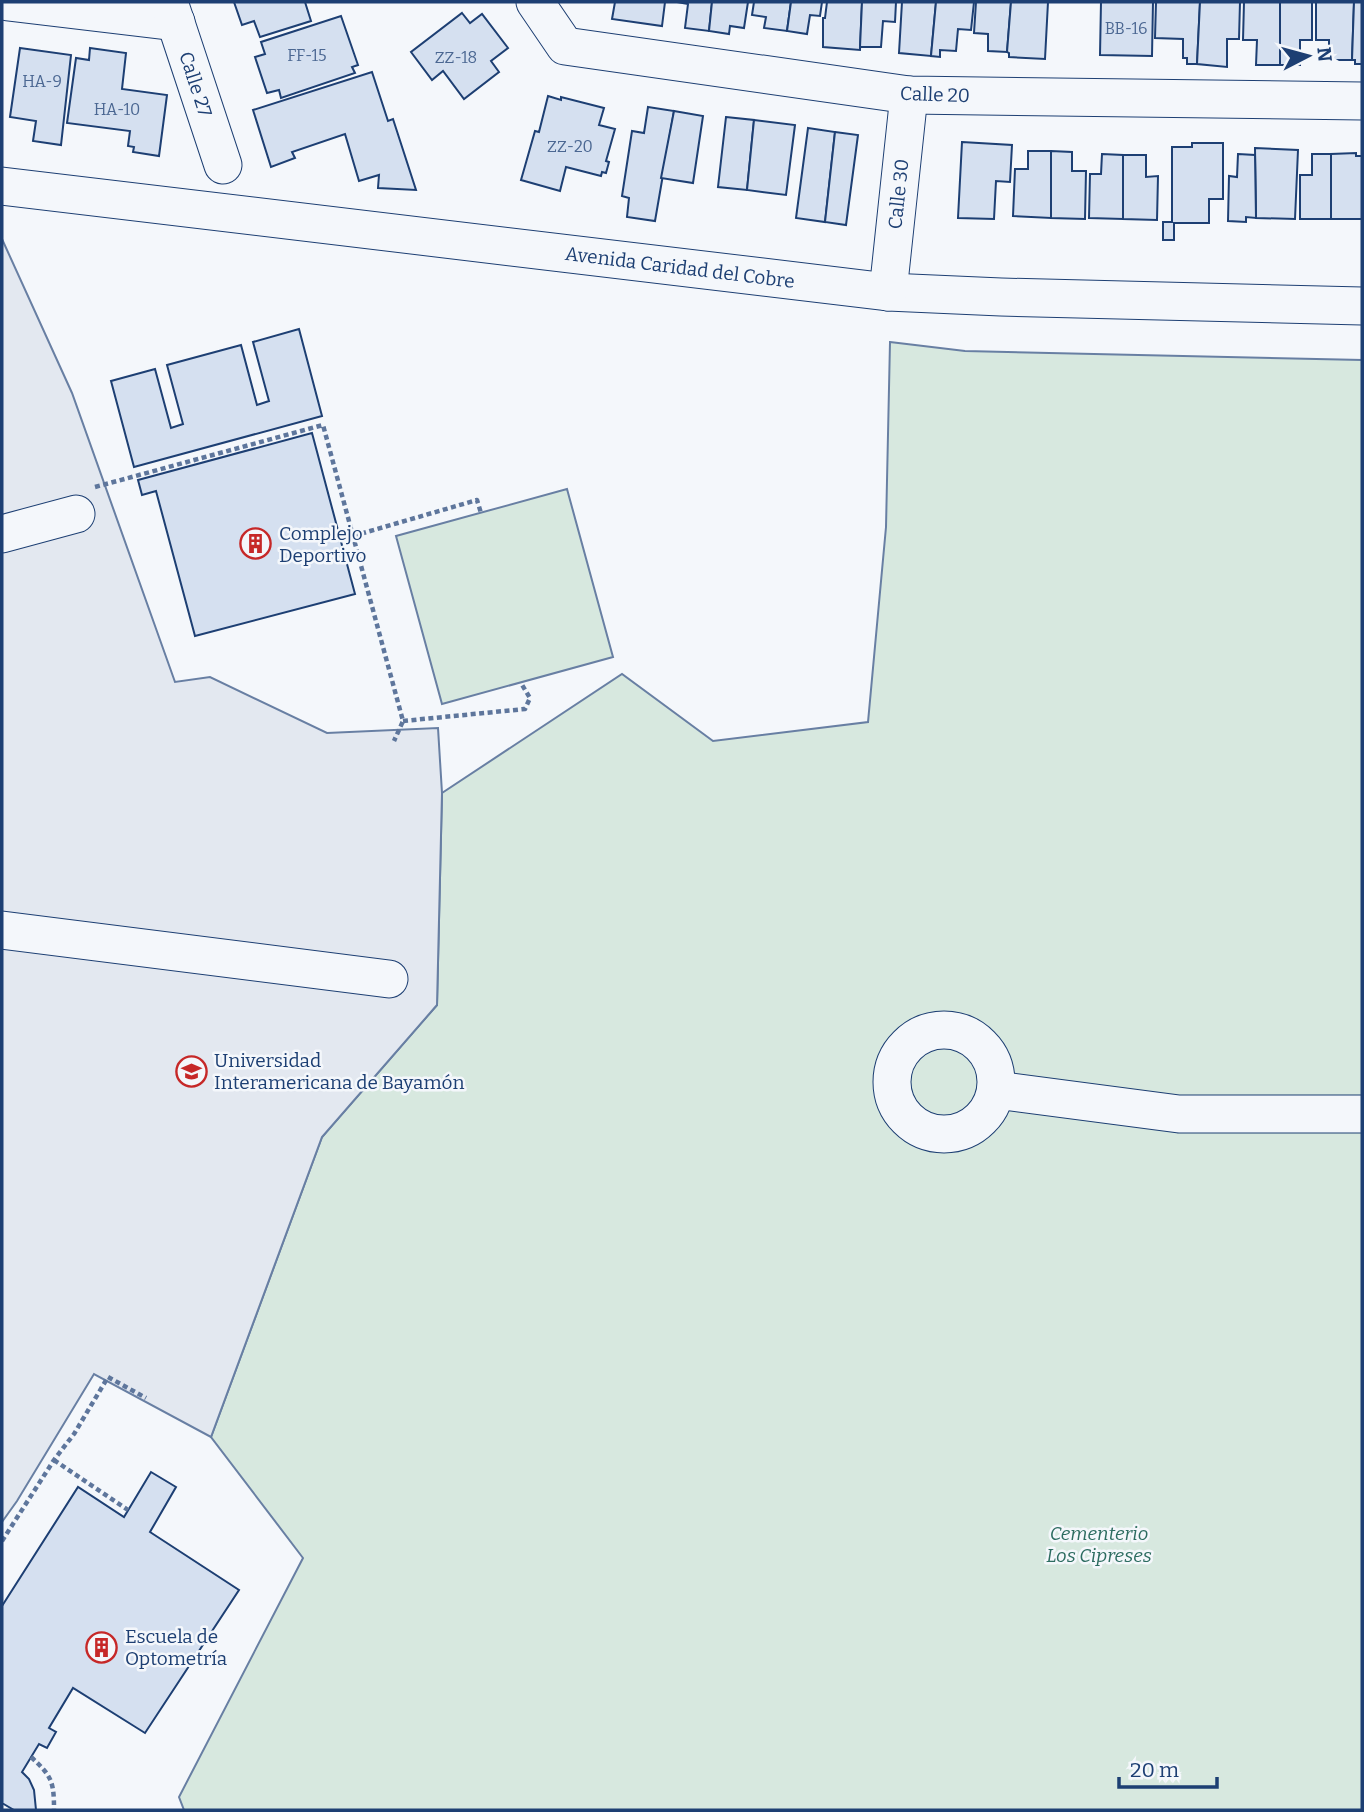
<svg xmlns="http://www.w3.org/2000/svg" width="1364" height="1812" font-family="Bitter,serif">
<rect width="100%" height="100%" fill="#f4f7fb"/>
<g fill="#d7e8df" stroke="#687fa3" stroke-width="2">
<path d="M890 342 965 351 1362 360V1810H184L179 1797 303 1558 211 1437 322 1137 437 1005 442 793 622 674 713 741 868 722 886 527Z"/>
<path d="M567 489 613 657 442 704 396 536Z"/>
</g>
<path fill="#e3e8f0" stroke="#687fa3" stroke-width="2" d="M2 239 72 393 175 682 210 677 327 733 438 728 442 793 437 1005 322 1137 211 1437 94 1374 17 1501 2 1522Z"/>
<g fill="#d5e0f0" stroke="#1d3f73" stroke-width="2">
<path d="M234 2H305L311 21 260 37 254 21 242 25Z"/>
<path d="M615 2H665L662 26 612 19Z"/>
<path d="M677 2H712L709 31 685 28 688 4Z"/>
<path d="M712 2H748L744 28 730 26 729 34 709 31Z"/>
<path d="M754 2H791L787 31 764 28 766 17 752 15Z"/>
<path d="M791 2H822L820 16 810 15 807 34 787 31Z"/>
<path d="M827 2H862L860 50 823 47V18H825Z"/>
<path d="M862 2H896L895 22 883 21 881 47H860Z"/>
<path d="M902 2H936L931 56 899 53Z"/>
<path d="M936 2H974L971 30 958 29 956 51 940 50V57L931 56Z"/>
<path d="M976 2H1011L1007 52 988 51V34L974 33Z"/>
<path d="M1011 2H1048L1045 59 1009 57V53L1007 52Z"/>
<path d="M1101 2H1153L1152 56 1100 55Z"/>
<path d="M1156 2H1200L1197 64H1187V58H1183V39L1155 38Z"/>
<path d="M1200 2H1240L1239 39H1227V67L1197 64Z"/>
<path d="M1244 2H1280V65H1256L1257 40H1243Z"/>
<path d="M1280 2H1312V40H1300V65H1280Z"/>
<path d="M1316 2H1354L1352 60H1329V40H1316Z"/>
<path d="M1354 2H1362V64H1355V60H1352Z"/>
<path d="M462 13 470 23 482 14 508 48 491 61 499 72 464 99 443 71 432 80 411 52Z"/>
<path d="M341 16 358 65 352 67 355 73 281 98 279 90 267 93 255 57 265 54 261 42Z"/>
<path d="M20 48 71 55 61 145 33 141 36 121 10 117Z"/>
<path d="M90 48 126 53 122 89 167 95 159 156 133 152 134 147 128 146 130 131 67 123 76 58 89 60Z"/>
<path d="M372 72 388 121 393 119 416 190 378 188 379 175 359 181 345 134 292 152 295 158 271 167 253 110Z"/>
<path d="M548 96 561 100V97L604 108 599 125 615 129 606 161 609 162 606 173 602 172 601 176 566 167 560 191 521 180 535 131 539 132Z"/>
<path d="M648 107 674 111 655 221 627 217 629 198 622 196 632 131 644 133Z"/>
<path d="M674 111 703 116 693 183 661 178Z"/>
<path d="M726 117 754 120 747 190 718 187Z"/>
<path d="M754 120 795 125 786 195 747 190Z"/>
<path d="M808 128 835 132 825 222 796 218Z"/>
<path d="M835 132 858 135 846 225 825 222Z"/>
<path d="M962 142 1012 145 1010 182 996 181 994 219 958 218Z"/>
<path d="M1192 143H1223V199H1209V223H1174V240H1163V222H1172V147H1192Z"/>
<path d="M1255 148 1298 150 1295 219 1256 218Z"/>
<path d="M1028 151H1051V218L1013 216 1015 169H1028Z"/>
<path d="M1051 151 1072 152V171H1086L1085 219 1051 218Z"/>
<path d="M1356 153V156H1362V219H1331V154Z"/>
<path d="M1102 154 1123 155V219L1089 218 1090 174H1101Z"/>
<path d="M1238 154 1255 155 1256 218 1246 217V222L1228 221 1229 176 1237 177Z"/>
<path d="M1312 154H1331V219H1300V175H1312Z"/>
<path d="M1123 155H1146V177L1158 176 1157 220 1123 219Z"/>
<path d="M299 329 322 416 134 467 111 381 155 369 171 428 183 424 167 365 241 345 257 405 269 401 253 342Z"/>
<path d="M312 433 355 594 195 636 156 491 142 495 138 480Z"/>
<path d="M151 1472 176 1487 150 1532 239 1590 145 1733 73 1688 49 1728 56 1732 47 1748 39 1744 22 1772 29 1779 34 1790 36 1810H14L2 1803V1606L78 1487 124 1517Z"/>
</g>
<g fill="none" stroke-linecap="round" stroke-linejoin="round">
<defs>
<g id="minor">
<path d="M8 2 176 22"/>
<path d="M169 2 223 165"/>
<path d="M535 2 565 46 909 95 1362 101"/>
<path d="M2 186 888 292 1001 297 1362 306"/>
<path d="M888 292 909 95"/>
<path d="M2 534 76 514"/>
<path d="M2 930 389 979"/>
<circle cx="944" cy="1082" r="52"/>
<path d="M996 1090 1179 1114H1362"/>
</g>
</defs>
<use href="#minor" stroke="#1d3f73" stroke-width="39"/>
<g stroke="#5e769c" stroke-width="4.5" stroke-dasharray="5 3.5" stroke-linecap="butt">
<path d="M95 487 323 425 403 721 394 741"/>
<path d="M353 536 477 500 481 513"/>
<path d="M403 721 525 709 530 698 521 683"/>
<path d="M54 1460 128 1510"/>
<path d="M2 1541 54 1460 74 1434 108 1377 146 1398"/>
<path d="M31 1757C52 1776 54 1782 54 1810"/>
</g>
<use href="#minor" stroke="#f4f7fb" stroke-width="37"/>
</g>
<defs>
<symbol id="building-ring" viewBox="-11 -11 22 22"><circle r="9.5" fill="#f4f7fb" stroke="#c62828" stroke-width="1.5"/><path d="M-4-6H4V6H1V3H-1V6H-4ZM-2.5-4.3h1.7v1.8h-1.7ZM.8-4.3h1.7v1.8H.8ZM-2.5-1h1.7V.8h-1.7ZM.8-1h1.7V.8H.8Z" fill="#c62828"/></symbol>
<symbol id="university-ring" viewBox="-11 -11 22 22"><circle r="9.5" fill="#f4f7fb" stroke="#c62828" stroke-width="1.5"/><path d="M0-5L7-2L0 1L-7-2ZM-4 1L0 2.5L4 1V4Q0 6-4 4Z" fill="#c62828"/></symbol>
</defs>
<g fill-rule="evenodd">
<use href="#building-ring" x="238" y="526" width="35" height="35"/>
<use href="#university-ring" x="174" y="1054" width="35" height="35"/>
<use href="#building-ring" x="84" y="1630" width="35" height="35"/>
</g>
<g text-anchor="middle" stroke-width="5" stroke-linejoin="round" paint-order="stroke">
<g font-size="16" fill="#4b6792">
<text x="1126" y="34">BB-16</text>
<text x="307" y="61">FF-15</text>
<text x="456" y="63">ZZ-18</text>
<text x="42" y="87">HA-9</text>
<text x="117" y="115">HA-10</text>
<text x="570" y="152">ZZ-20</text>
</g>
<g font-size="19" fill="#1d3f73" stroke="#f4f7fb">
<text transform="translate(196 84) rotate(72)" y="7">Calle 27</text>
<text transform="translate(935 94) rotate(2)" y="7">Calle 20</text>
<text transform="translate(898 194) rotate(-84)" y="7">Calle 30</text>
<text transform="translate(680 267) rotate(7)" y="7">Avenida Caridad del Cobre</text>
</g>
<g font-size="19" fill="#1d3f73" stroke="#f4f7fb" text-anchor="start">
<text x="279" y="540">Complejo<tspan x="279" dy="22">Deportivo</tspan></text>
<text x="214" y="1067">Universidad<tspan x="214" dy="22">Interamericana de Bayamón</tspan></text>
<text x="125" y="1643">Escuela de<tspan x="125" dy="22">Optometría</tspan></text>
</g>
<g font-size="19" font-style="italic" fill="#2c6c60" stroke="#f4f7fb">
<text x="1099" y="1540">Cementerio<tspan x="1099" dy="22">Los Cipreses</tspan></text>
</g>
</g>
<rect width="1364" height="1812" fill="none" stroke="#1d3f73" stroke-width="7"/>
<g transform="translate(1308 56) rotate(84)" stroke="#f4f7fb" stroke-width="5" paint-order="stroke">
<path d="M0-5L12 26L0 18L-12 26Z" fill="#1d3f73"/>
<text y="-10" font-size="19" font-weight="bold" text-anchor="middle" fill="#1d3f73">N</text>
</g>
<path d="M1119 1777v10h98v-10" fill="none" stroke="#1d3f73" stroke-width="3.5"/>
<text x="1130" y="1777" font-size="21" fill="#1d3f73" stroke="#f4f7fb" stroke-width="5" paint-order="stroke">20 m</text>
</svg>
